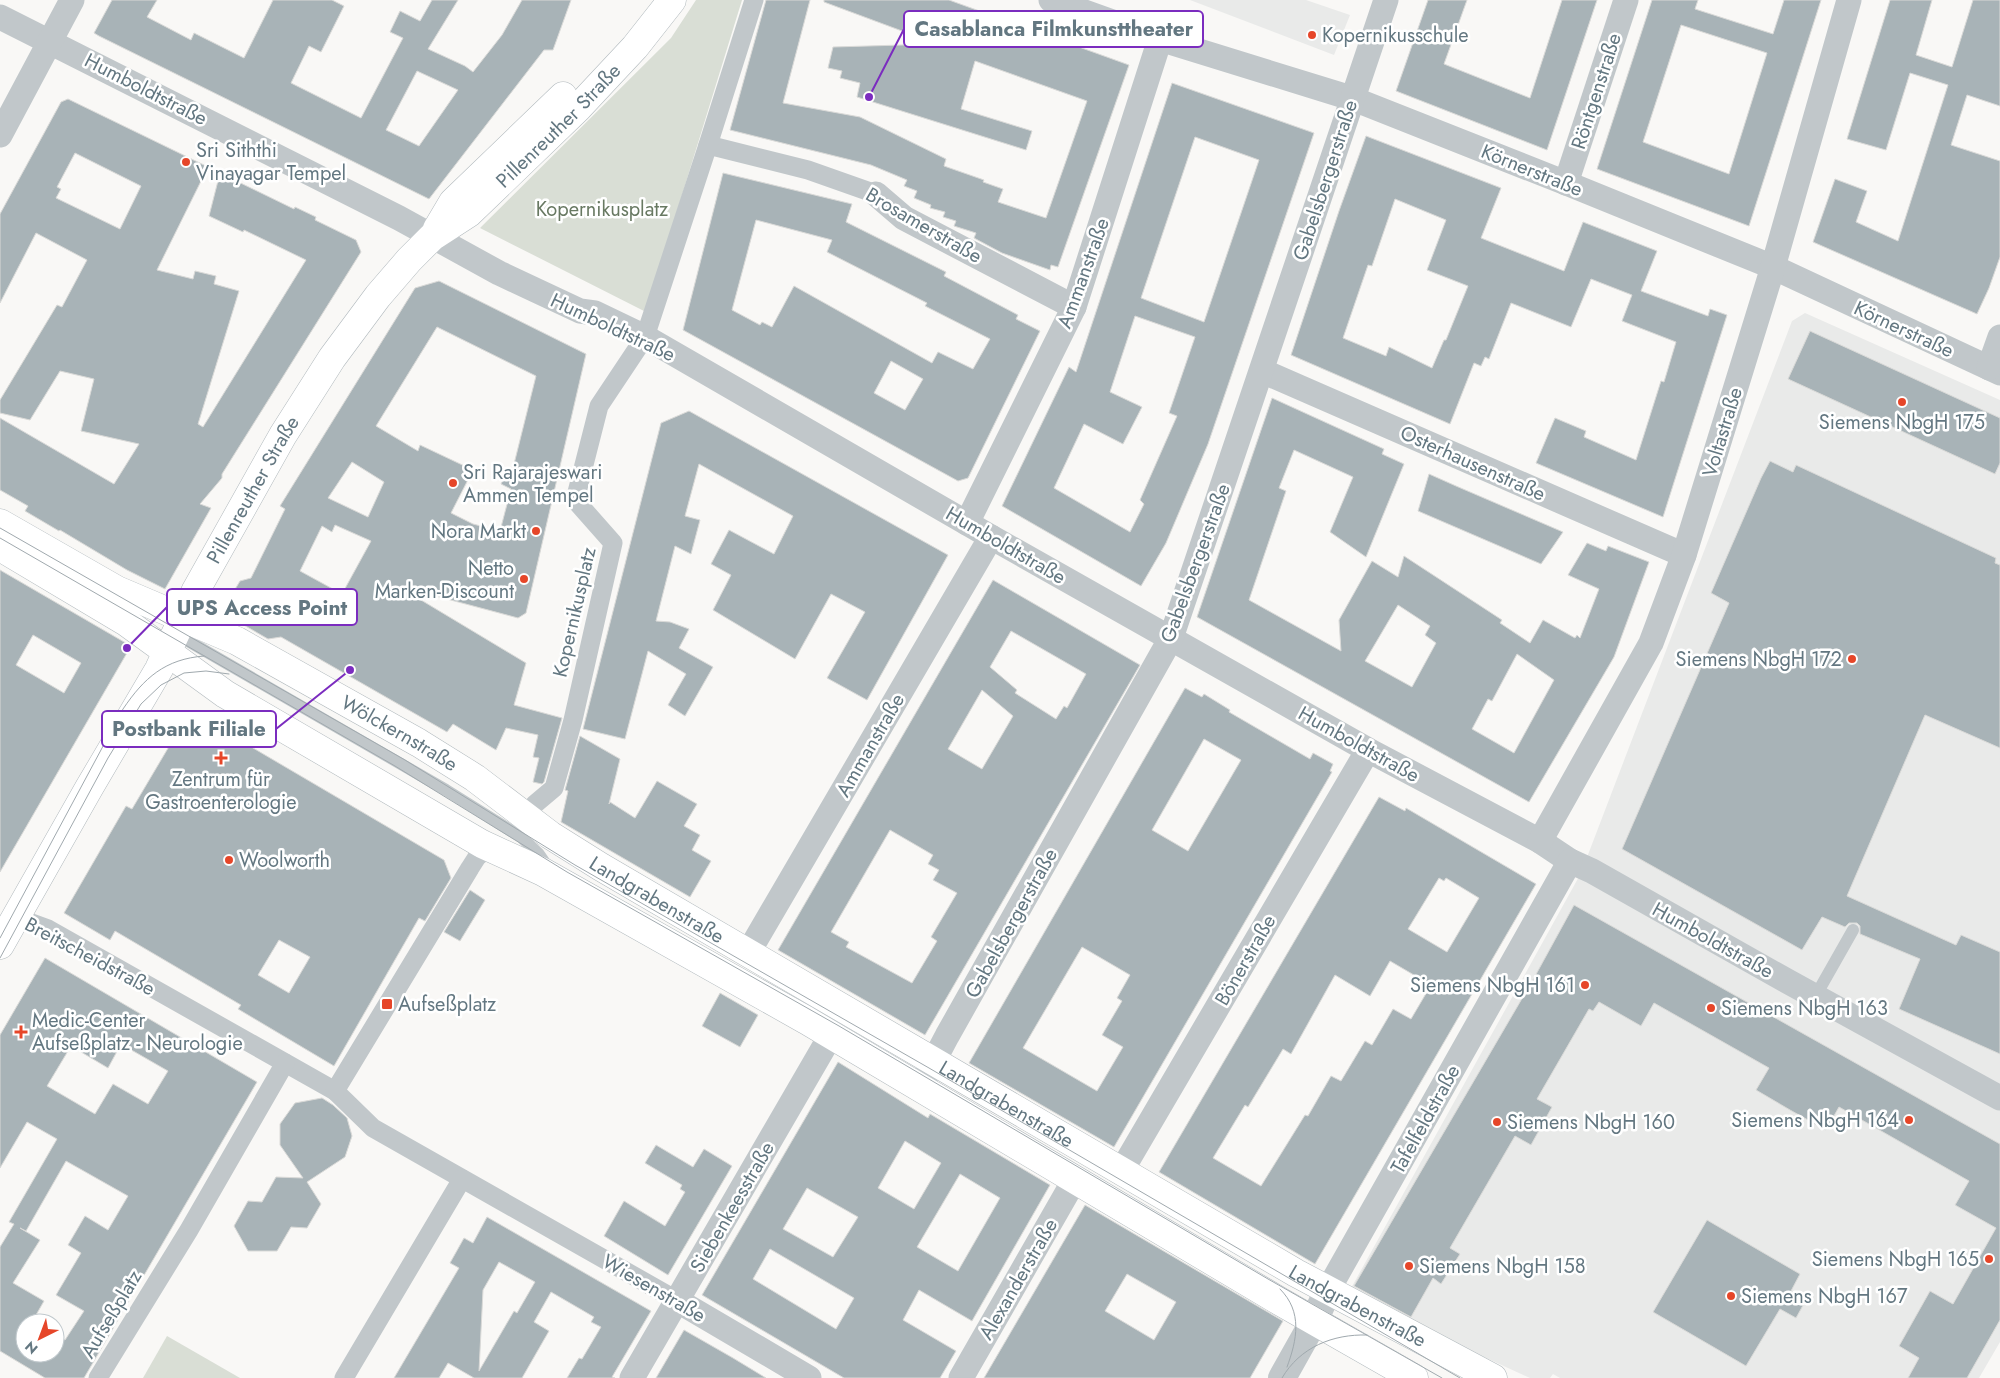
<svg xmlns="http://www.w3.org/2000/svg" width="2000" height="1378" font-family="Jost,sans-serif">
<rect width="100%" height="100%" fill="#f9f8f6"/>
<g fill="#e9eae9">
<path d="M1190 0H1306L1350 15 1334 55Z"/>
<path d="M1805 313 2000 400V1342L1979 1378H1560L1553 1374 1550 1378H1530L1408 1322 1350 1290 1581 873 1792 321Z"/>
</g>
<g fill="#d9ded5">
<path d="M696 0H742L646 312 480 228 671 38Z"/>
<path d="M167 1336 240 1378H143Z"/>
</g>
<g fill="#a8b3b7" stroke="#dadad8" fill-rule="evenodd">
<path d="M112 0H157L147 17 191 40 194 33 244 58 273 0H332L344 6 321 52 309 46 291 83 361 118 403 38 390 32 400 11 420 21 432 0H458L428 49 465 66 473 72 502 35 522 0H571L553 50H544L429 199 99 36 94 33ZM417 71 458 90 419 146 386 130Z"/>
<path d="M766 0H810L783 103 860 117 946 159 944 166 984 180 983 182 1003 189 998 202 1046 218 1087 101 975 61 961 109 1032 131 1026 150 857 97 860 83 840 78 842 71 828 68 833 47 937 44 824 2V0H949L1129 65 1058 267 1051 265 1050 270 1002 253 974 238 976 233 954 226 956 221 943 217 945 212 930 208 931 205 914 198 917 191 904 186 907 180 871 165 730 130Z"/>
<path d="M1428 0H1467L1444 64 1530 98 1562 0H1597L1547 150 1396 91Z"/>
<path d="M1652 0H1698L1695 9 1773 34 1784 0H1821L1749 226 1597 169ZM1681 25 1767 53 1729 174 1643 142Z"/>
<path d="M1890 0H1932L1916 55 1952 67 1973 0H2000V106L1967 95 1951 145 2000 161V257L1989 288 1977 314 1813 242 1835 179 1867 191 1856 222 1898 241 1948 85 1910 73 1886 150 1847 139Z"/>
<path d="M1172 83 1314 133 1208 444 1166 543 1141 586 1002 506 1069 367 1076 372ZM1195 137 1259 160 1204 322 1141 298ZM1135 316 1195 337 1169 413 1177 416 1140 500 1144 504 1130 532 1054 488 1084 424 1123 444 1142 407 1110 392Z"/>
<path d="M68 99 208 167 157 270 193 279 195 271 216 276 214 284 239 291 198 424 203 427 306 260 244 230 243 232 209 216 220 173 294 209 295 207 316 217 315 220 356 240 361 252 222 474V478L200 504 211 508 165 589 127 570 60 530 59 531 25 511 28 506 0 490V418L114 484 139 444 81 431 94 379 60 371 30 420 0 413V400L57 305 62 307 87 260 36 233 0 303V214L61 102ZM75 153 141 186 120 229 56 198 61 189 57 187Z"/>
<path d="M1366 136 1501 188 1481 238 1564 271 1583 222 1657 251 1641 291 1708 316 1710 309 1727 315 1663 517 1536 463 1555 418 1586 431 1584 437 1636 460 1661 381 1664 382 1676 342 1622 321 1632 295 1591 279 1571 327 1511 303 1489 359 1485 357 1481 366 1474 363 1450 424 1291 355 1339 211ZM1395 199 1446 220 1427 270 1468 286 1446 340H1444L1432 368 1389 347 1386 356 1343 338 1368 265 1372 266Z"/>
<path d="M723 173 852 204 846 222 946 272 944 276 1018 315 1016 319 1040 331 968 478 958 481 683 330ZM756 220 832 240 827 252 927 303 925 306 990 339 973 369 938 352 932 363 794 286 772 327 762 322 760 325 732 310ZM891 361 923 379 905 410 874 393Z"/>
<path d="M439 281 586 354 526 613 518 618 402 587 401 588 526 663 514 705 562 718 544 782 542 784 533 782 539 758 533 757 538 735 506 728 496 750 453 724 447 732 281 637 268 639 230 617 225 606 240 581 251 578 285 509 280 506 415 288ZM437 327 536 376 513 468H509L501 484 511 489 500 531 473 524 451 513 473 470 420 445 418 451 376 426ZM352 462 384 482 368 517 328 498ZM335 525 371 541 342 594 300 571 322 526 332 532Z"/>
<path d="M1810 331 2000 418V463L1995 474 1788 379Z"/>
<path d="M1272 398 1384 449 1382 454 1404 464 1366 557 1330 532 1353 477 1294 450 1279 488 1286 491 1249 600 1341 651 1339 620 1372 561 1398 577 1404 556 1502 620 1500 623 1530 643 1543 620 1575 638 1577 635 1580 638 1599 589 1568 575 1587 543 1606 551 1608 546 1649 562 1614 657 1529 802 1197 617ZM1398 605 1430 626 1425 635 1436 643 1412 687 1365 661ZM1517 654 1554 680 1514 753 1472 729 1488 699 1492 701Z"/>
<path d="M689 411 948 555 867 700 827 678 865 612 831 594 795 659 713 610 731 575 711 564 729 530 774 554 793 516 699 464 685 516 700 520 691 554 675 546 656 621 670 622 689 629 679 648 713 667 685 716 668 705 686 674 648 651 625 739 583 729 661 423Z"/>
<path d="M1770 461 1793 472 1796 465 1996 558 1995 563 2000 565V748L1925 715 1847 896 1956 945 1961 935 2000 952V1054L1899 1009 1920 959 1860 934V926L1857 923H1849L1845 927 1822 917 1802 950 1622 849 1729 603 1711 593 1761 478Z"/>
<path d="M1429 474 1456 486 1563 532 1541 564 1418 511Z"/>
<path d="M0 570 131 646 0 872ZM33 635 81 663 64 693 16 665Z"/>
<path d="M993 580 1140 665 925 1035 778 950ZM1011 631 1086 674 1067 708 1064 706 1056 719 1015 693 1017 690 990 667ZM982 690 1013 716 982 769 948 749ZM890 830 933 855 928 864 939 870 933 880 957 893 931 937 937 941 912 983 846 947 849 942 831 932Z"/>
<path d="M1185 688 1202 697 1204 694 1230 710 1229 712 1310 759 1313 753 1333 764 1330 771 1332 772 1114 1147 969 1063ZM1204 739 1241 760 1188 851 1152 830ZM1082 947 1130 975 1117 998 1122 1001 1102 1035 1123 1047 1097 1091 1023 1048Z"/>
<path d="M190 711 444 860 451 878 425 921 419 918 334 1066 238 1009 241 1005 115 931 110 940 64 913 126 806 132 809ZM279 940 310 957 289 993 258 975Z"/>
<path d="M580 736 620 759 609 804 610 802 635 818 657 781 697 804 684 826 700 835 692 850 711 861 690 897 561 822 568 791 565 790Z"/>
<path d="M1379 797 1405 811 1406 808 1536 884 1315 1264 1159 1172ZM1439 878 1444 881 1446 878 1479 898 1447 952 1408 929ZM1390 961 1431 985 1411 1019 1393 1009 1372 1045 1365 1041 1341 1081 1331 1076 1308 1116 1305 1115 1261 1186 1213 1158 1245 1105 1248 1107 1283 1049 1291 1054 1335 975 1370 996Z"/>
<path d="M470 890 485 900 460 941 444 932Z"/>
<path d="M1574 905 2000 1144V1320L1967 1378H1908L1919 1358 1899 1346 1930 1291 1953 1304 1996 1228 1955 1205 1969 1181 1839 1107 1826 1130 1790 1110 1756 1090 1769 1068 1654 1003 1641 1026 1599 1002 1593 1011 1589 1009 1537 1099 1552 1107 1531 1145 1515 1136 1450 1248 1460 1254 1441 1284 1433 1278 1411 1317 1354 1286 1534 978Z"/>
<path d="M45 958 257 1082 84 1378H45L0 1351V1247L14 1224 9 1222 57 1139 27 1122 0 1168V1035ZM121 1044 168 1071 148 1104 113 1084 95 1114 47 1086 71 1046 108 1068ZM66 1161 128 1196 108 1230 85 1216 68 1245 81 1253 56 1295 84 1311 65 1340 55 1335V1353H25V1323H34L32 1322 44 1301 13 1283 40 1240 20 1228 26 1231Z"/>
<path d="M720 993 758 1015 740 1047 702 1026Z"/>
<path d="M838 1062 928 1118 930 1114 1050 1185 972 1321 919 1290 903 1320 956 1351 940 1378H844L702 1295ZM905 1141 941 1163 914 1209 878 1188ZM960 1174 1000 1198 958 1271 917 1247ZM807 1188 858 1217 833 1257 783 1229ZM770 1249 854 1298 836 1329 753 1279Z"/>
<path d="M322 1098 333 1105 347 1118 352 1136 345 1157 307 1182 321 1204 307 1228 291 1227 277 1251H248L234 1226 248 1201 262 1202 276 1177 303 1178 280 1145V1124L295 1103Z"/>
<path d="M656 1145 693 1167 704 1149 732 1166 668 1275 604 1236 624 1201 665 1226 685 1192 680 1189 682 1185 645 1163Z"/>
<path d="M1085 1205 1283 1321 1250 1378H984ZM1127 1274 1176 1302 1154 1340 1105 1311Z"/>
<path d="M487 1217 651 1311 612 1377 615 1378H567L579 1358 582 1359 601 1327 591 1322 594 1317 551 1292 534 1322 549 1331 522 1378H474L448 1363 439 1378H394L459 1268 450 1263 464 1238 473 1243ZM499 1262 535 1282 517 1313 514 1311 479 1371 483 1290Z"/>
<path d="M1707 1220 1800 1274 1791 1291 1806 1300 1796 1318 1780 1309 1746 1366 1653 1312Z"/>
<path d="M684 1330 733 1358 766 1378H656Z"/>
</g>
<g fill="none" stroke-linecap="round" stroke-linejoin="round">
<defs>
<g id="secondary">
<path d="M437 229 453 202 563 96"/>
<path id="s1" d="M0 523 117 590 237 641 419 743 475 778 550 835 601 867 1296 1273 1493 1378"/>
<path d="M0 547 126 622 225 694 482 844 543 872 806 1020 1281 1302 1414 1378"/>
<path id="s2" d="M0 945 89 788 159 669 196 590 283 435 332 358 378 296 409 260 432 237 469 213 577 109 635 47 672 0"/>
</g>
</defs>
<use href="#secondary" stroke="#b1b9bd" stroke-width="29"/>
<g stroke="#c1c7ca" stroke-width="12">
<path d="M176 634 446 790 521 837 538 853 549 869"/>
<path d="M1815 997 1853 930"/>
</g>
<g stroke="#c1c7ca" stroke-width="19">
<path d="M708 145 808 170 876 194"/>
<path d="M526 818 535 804 554 788 573 720 613 543 575 500 599 406 645 337 708 145 754 0"/>
<path d="M15 917 48 929 335 1091 373 1128 678 1301"/>
<path d="M335 1091 470 868 477 857 489 847"/>
<path d="M98 1378 189 1230 285 1063"/>
<path d="M344 1378 462 1179"/>
</g>
<g stroke="#c1c7ca" stroke-width="25">
<path d="M1051 0 1160 39 1351 98 1566 183 1773 267 2000 373"/>
<path d="M0 17 399 218 499 273 580 311 595 313 645 337 991 537 1368 750 1540 841 1570 861 1592 871 1787 981 2000 1098"/>
<path d="M0 135 72 0"/>
<path d="M1566 183 1626 0"/>
<path d="M876 194 904 218 1074 307"/>
<path d="M1989 368 2000 337"/>
<path d="M1262 371 1684 555"/>
<path d="M967 523 1074 307 1160 39"/>
<path d="M1540 841 1651 643 1684 555 1773 267 1849 0"/>
<path d="M748 953 991 537"/>
<path d="M919 1089 947 1036 1171 638 1386 0"/>
<path d="M1122 1170 1368 750"/>
<path d="M1328 1290 1570 861"/>
<path d="M678 1301 809 1378"/>
<path d="M632 1378 831 1035"/>
<path d="M961 1378 1075 1179"/>
</g>
<path stroke="#c1c7ca" stroke-width="28" d="M1282 1378 1314 1321 1328 1290"/>
<use href="#secondary" stroke="#fff" stroke-width="28"/>
<g stroke="#a0a9ae" stroke-width="1">
<path d="M0 528 405 760 575 865 929 1068 1460 1378"/>
<path d="M0 538 395 766 567 872 839 1026 1268 1279 1442 1378"/>
<path d="M0 938 123 709C144 678 165 659 204 656"/>
<path d="M0 958 108 758 141 704 161 685 184 673 206 671 229 674"/>
<path d="M1280 1289C1303 1312 1297 1340 1287 1367"/>
<path d="M1282 1378C1300 1347 1333 1334 1367 1335"/>
</g>
</g>
<g fill="#e64629" stroke="#fff" stroke-width="2">
<circle cx="1312" cy="35" r="5"/>
<circle cx="186" cy="162" r="5"/>
<circle cx="1902" cy="402" r="5"/>
<circle cx="453" cy="483" r="5"/>
<circle cx="536" cy="531" r="5"/>
<circle cx="524" cy="579" r="5"/>
<circle cx="1852" cy="659" r="5"/>
<path d="M218.5 750.5h5v5h5v5h-5v5h-5v-5h-5v-5h5z"/>
<circle cx="229" cy="860" r="5"/>
<circle cx="1585" cy="985" r="5"/>
<rect x="381" y="998" width="12" height="12" rx="2.5"/>
<circle cx="1711" cy="1008" r="5"/>
<path d="M18.5 1024.5h5v5h5v5h-5v5h-5v-5h-5v-5h5z"/>
<circle cx="1909" cy="1120" r="5"/>
<circle cx="1497" cy="1122" r="5"/>
<circle cx="1989" cy="1259" r="5"/>
<circle cx="1409" cy="1266" r="5"/>
<circle cx="1731" cy="1296" r="5"/>
</g>
<g text-anchor="middle" stroke-width="5" stroke-linejoin="round" paint-order="stroke">
<g font-size="20" fill="#637781" stroke="#fff" text-anchor="start">
<text x="1322" y="42">Kopernikusschule</text>
<text x="196" y="157">Sri Siththi<tspan x="196" dy="23">Vinayagar Tempel</tspan></text>
<text x="1902" y="429" text-anchor="middle">Siemens NbgH 175</text>
<text x="463" y="479">Sri Rajarajeswari<tspan x="463" dy="23">Ammen Tempel</tspan></text>
<text x="526" y="538" text-anchor="end">Nora Markt</text>
<text x="514" y="575" text-anchor="end">Netto<tspan x="514" dy="23">Marken-Discount</tspan></text>
<text x="1842" y="666" text-anchor="end">Siemens NbgH 172</text>
<text x="221" y="786" text-anchor="middle">Zentrum für<tspan x="221" dy="23">Gastroenterologie</tspan></text>
<text x="239" y="867">Woolworth</text>
<text x="1575" y="992" text-anchor="end">Siemens NbgH 161</text>
<text x="398" y="1011">Aufseßplatz</text>
<text x="1721" y="1015">Siemens NbgH 163</text>
<text x="32" y="1027">Medic-Center<tspan x="32" dy="23">Aufseßplatz - Neurologie</tspan></text>
<text x="1899" y="1127" text-anchor="end">Siemens NbgH 164</text>
<text x="1507" y="1129">Siemens NbgH 160</text>
<text x="1979" y="1266" text-anchor="end">Siemens NbgH 165</text>
<text x="1419" y="1273">Siemens NbgH 158</text>
<text x="1741" y="1303">Siemens NbgH 167</text>
</g>
<g font-size="20" fill="#637781" stroke="#fff">
<text transform="translate(146 89) rotate(27)" y="7">Humboldtstraße</text>
<text transform="translate(1596 91) rotate(-72)" y="7">Röntgenstraße</text>
<text dy="7" stroke="none"><textPath href="#s2" startOffset="1001">Pillenreuther Straße</textPath></text>
<text transform="translate(1532 170) rotate(22)" y="7">Körnerstraße</text>
<text transform="translate(1325 180) rotate(-72)" y="7">Gabelsbergerstraße</text>
<text transform="translate(924 225) rotate(30)" y="7">Brosamerstraße</text>
<text transform="translate(1083 273) rotate(-70)" y="7">Ammanstraße</text>
<text transform="translate(613 327) rotate(25)" y="7">Humboldtstraße</text>
<text transform="translate(1904 329) rotate(25)" y="7">Körnerstraße</text>
<text transform="translate(1722 432) rotate(-73)" y="7">Voltastraße</text>
<text transform="translate(1473 463) rotate(24)" y="7">Osterhausenstraße</text>
<text dy="7" stroke="none"><textPath href="#s2" startOffset="521">Pillenreuther Straße</textPath></text>
<text transform="translate(1006 545) rotate(30)" y="7">Humboldtstraße</text>
<text transform="translate(1195 563) rotate(-70)" y="7">Gabelsbergerstraße</text>
<text transform="translate(574 612) rotate(-77)" y="7">Kopernikusplatz</text>
<text dy="7" stroke="none"><textPath href="#s1" startOffset="452">Wölckernstraße</textPath></text>
<text transform="translate(1359 744) rotate(29)" y="7">Humboldtstraße</text>
<text transform="translate(870 745) rotate(-60)" y="7">Ammanstraße</text>
<text dy="7" stroke="none"><textPath href="#s1" startOffset="759">Landgrabenstraße</textPath></text>
<text transform="translate(1011 923) rotate(-61)" y="7">Gabelsbergerstraße</text>
<text transform="translate(1713 940) rotate(29)" y="7">Humboldtstraße</text>
<text transform="translate(90 956) rotate(28)" y="7">Breitscheidstraße</text>
<text transform="translate(1245 960) rotate(-60)" y="7">Bönerstraße</text>
<text dy="7" stroke="none"><textPath href="#s1" startOffset="1164">Landgrabenstraße</textPath></text>
<text transform="translate(1425 1119) rotate(-61)" y="7">Tafelfeldstraße</text>
<text transform="translate(732 1207) rotate(-60)" y="7">Siebenkeesstraße</text>
<text transform="translate(1018 1279) rotate(-60)" y="7">Alexanderstraße</text>
<text transform="translate(654 1288) rotate(30)" y="7">Wiesenstraße</text>
<text dy="7" stroke="none"><textPath href="#s1" startOffset="1569">Landgrabenstraße</textPath></text>
<text transform="translate(111 1314) rotate(-59)" y="7">Aufseßplatz</text>
</g>
<g font-size="20" fill="#687962" stroke="#fff">
<text x="602" y="216">Kopernikusplatz</text>
</g>
</g>
<path fill="none" stroke="#7b2cbf" stroke-width="2" d="M869 97L904 29M127 648L167 607M350 670L276 729"/>
<g fill="#7b2cbf" stroke="#fff" stroke-width="2">
<circle cx="869" cy="97" r="5"/>
<circle cx="127" cy="648" r="5"/>
<circle cx="350" cy="670" r="5"/>
</g>
<g fill="#fff" stroke="#7b2cbf" stroke-width="2">
<rect x="904" y="11" width="299" height="36" rx="5"/>
<rect x="167" y="589" width="190" height="36" rx="5"/>
<rect x="102" y="711" width="174" height="36" rx="5"/>
</g>
<g font-size="21" text-anchor="middle" font-weight="bold" fill="#637781">
<text x="1054" y="36">Casablanca Filmkunsttheater</text>
<text x="262" y="615">UPS Access Point</text>
<text x="189" y="736">Postbank Filiale</text>
</g>
<g transform="translate(40 1338) rotate(222)"><circle r="24" fill="#ffffff" stroke="#c1c9cd"/>
<path d="M0-4L9 19L0 12L-9 19Z" fill="#e64629"/>
<text y="-8" font-size="14" font-weight="bold" text-anchor="middle" fill="#637781">N</text>
</g>
</svg>
